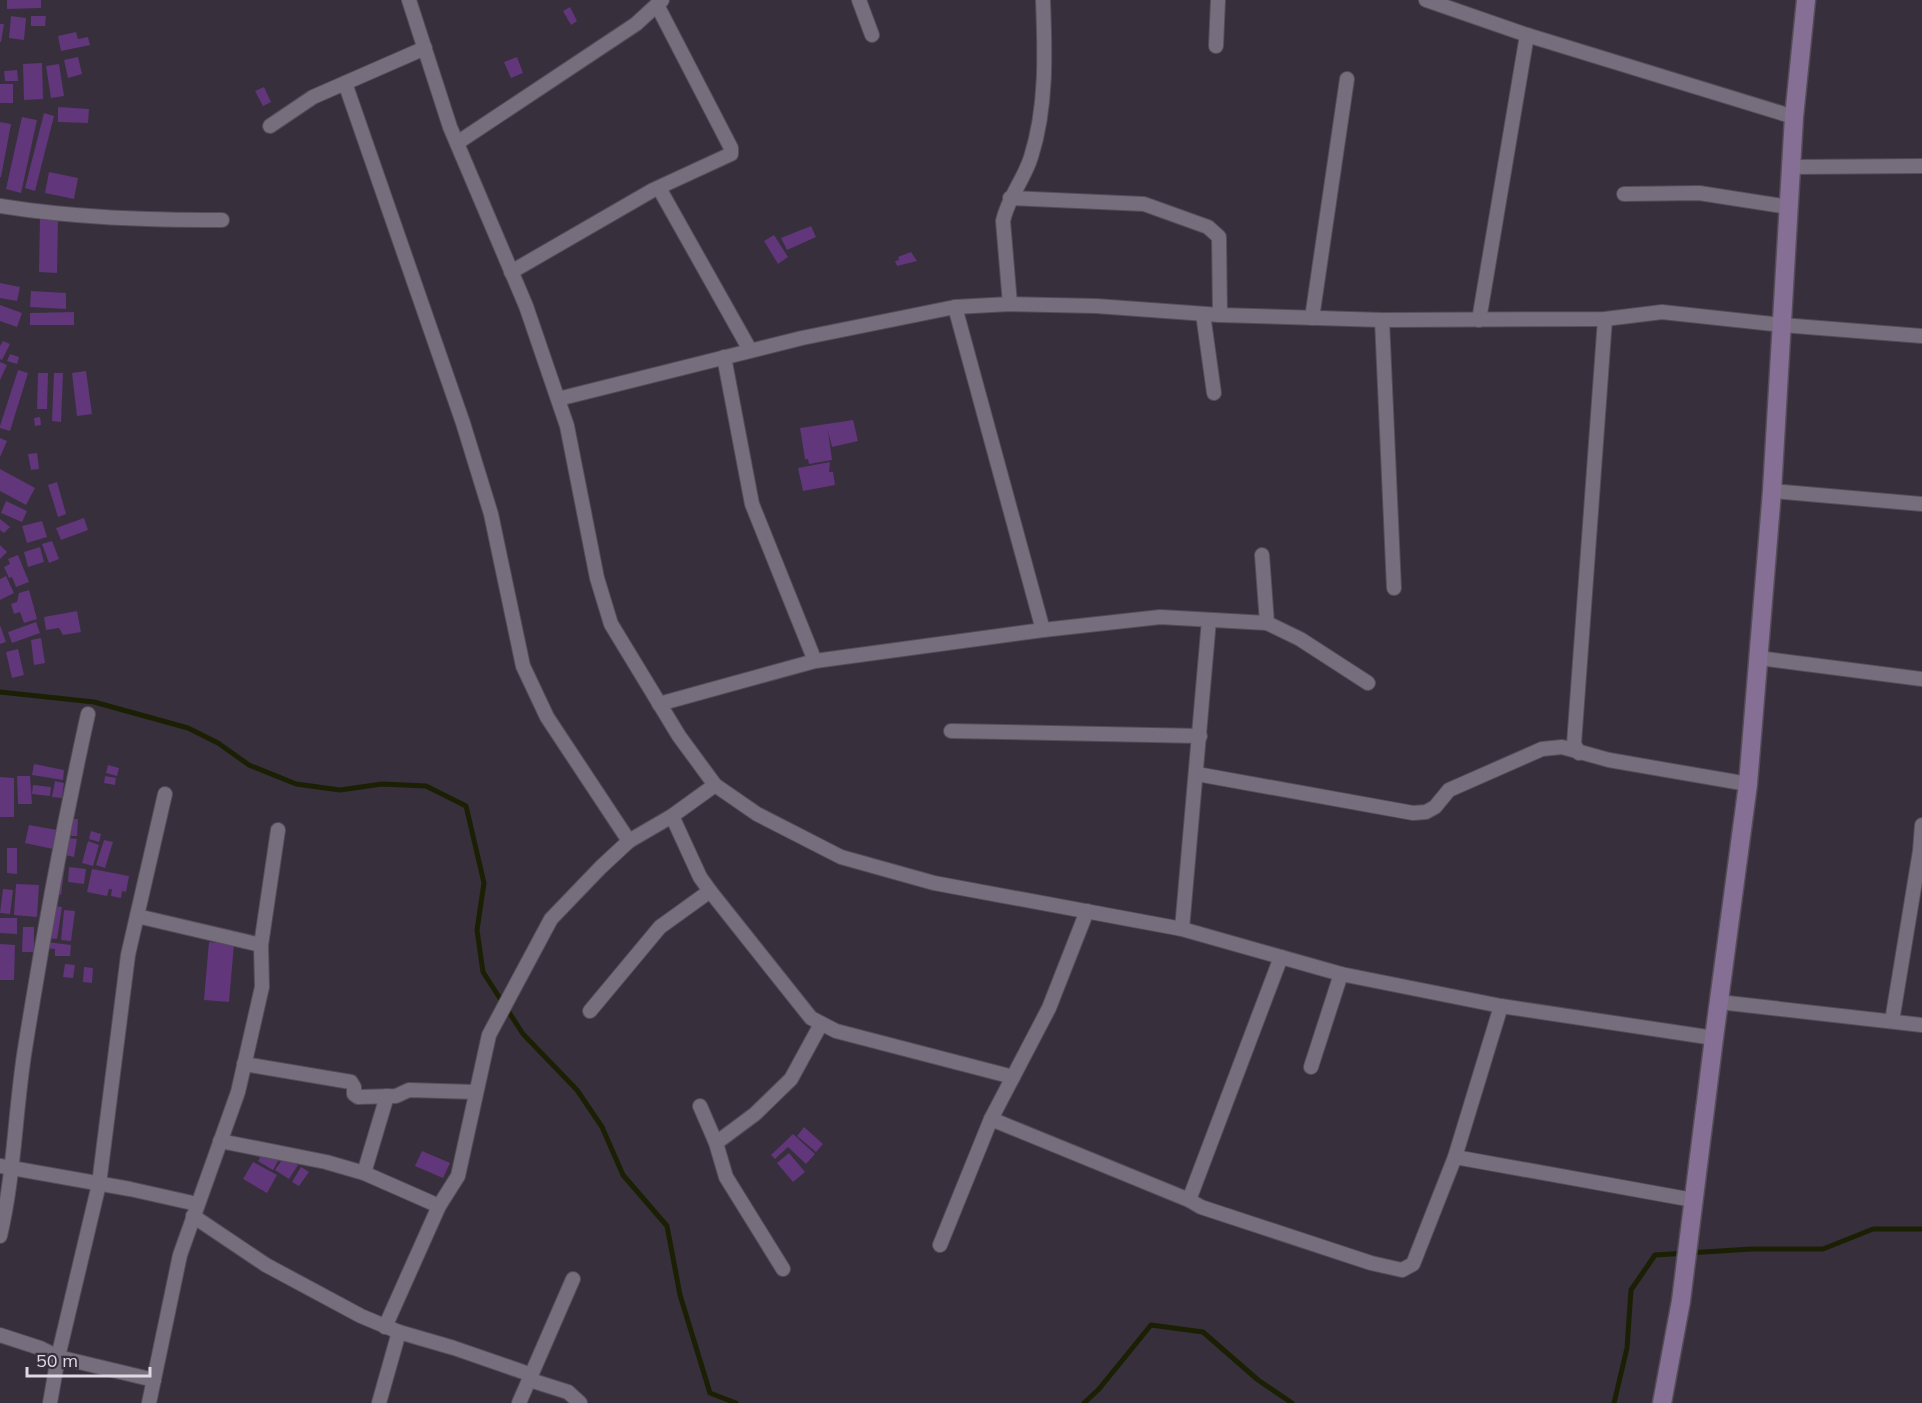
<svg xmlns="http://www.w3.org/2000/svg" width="1922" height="1403" font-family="Mulish,sans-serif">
<rect width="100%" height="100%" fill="#372f3c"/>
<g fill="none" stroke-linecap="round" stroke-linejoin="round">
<g stroke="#1b2004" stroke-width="5">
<path d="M0 692 94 702 188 728 218 743 249 765 296 784 340 790 382 784 426 786 466 806 484 883 477 930 483 972 523 1034 577 1090 602 1127 623 1175 667 1226 680 1295 710 1393 736 1403"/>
<path d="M1084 1403 1099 1389 1151 1325 1203 1332 1258 1380 1292 1403"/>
<path d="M1614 1403 1627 1348 1631 1290 1655 1255 1752 1249H1823L1873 1229H1922"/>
</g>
</g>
<g fill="#61367b">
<path d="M7 0H41V8L7 9Z"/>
<path d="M570 7 577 21 571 25 563 11Z"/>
<path d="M11 16 26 18 24 40 9 38Z"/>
<path d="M31 16H46L45 26H31Z"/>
<path d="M0 24H4L1 42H0Z"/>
<path d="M76 32 78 39 88 37 90 45 61 51 58 36Z"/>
<path d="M78 57 82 74 68 78 64 60Z"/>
<path d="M517 57 523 73 511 78 504 62Z"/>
<path d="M42 63 43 99 24 100 23 64Z"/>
<path d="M59 64 64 96 51 98 46 66Z"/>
<path d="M17 70 18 81H5L4 71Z"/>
<rect x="0" y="84" width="13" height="19"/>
<path d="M264 87 271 102 263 106 255 91Z"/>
<path d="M58 107 89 109 88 123 58 122Z"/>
<path d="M44 113 54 116 35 191 25 188Z"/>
<path d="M22 117 37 120 21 193 6 189Z"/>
<path d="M0 122 11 124 1 177H0Z"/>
<path d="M49 172 78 178 74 199 45 193Z"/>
<path d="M40 218 58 219 57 273 39 272Z"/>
<path d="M811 226 816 237 787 250 781 238Z"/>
<path d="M774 235 788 257 778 264 764 241Z"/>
<path d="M911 252 917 261 897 266 895 261 899 260 898 257Z"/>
<path d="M0 283 20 287 17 301 0 298Z"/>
<path d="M31 291 66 293V309L30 307Z"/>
<path d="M0 305 22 313 17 327 0 321Z"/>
<path d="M74 312V325H30V313Z"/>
<path d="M3 341 10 344 2 360 0 359V346Z"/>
<path d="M10 354 19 357 17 364 7 361Z"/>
<path d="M0 362 7 365 0 380Z"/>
<path d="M18 370 28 373 10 431 0 428V426Z"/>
<path d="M86 371 92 414 77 416 72 373Z"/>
<path d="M38 373H48L47 409H37Z"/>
<path d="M54 373H63L61 422 52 421Z"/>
<path d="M40 417 41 425 35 426 34 418Z"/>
<path d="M853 420 858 441 832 447 828 431 832 460 809 464 808 459H805L800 428Z"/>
<path d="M0 438 7 441 0 457Z"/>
<path d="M37 453 39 469 31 470 28 454Z"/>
<path d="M830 462 829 472H833L835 485 803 491 798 468Z"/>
<path d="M0 469 35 488 26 505 0 491Z"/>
<path d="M57 482 66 514 58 517 48 485Z"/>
<path d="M6 501 27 511 22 522 1 513Z"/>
<path d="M84 518 88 530 61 540 56 528Z"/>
<path d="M0 519 10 527 4 533 0 530Z"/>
<path d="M42 521 47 537 27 543 22 526Z"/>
<path d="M52 541 59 559 49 563 42 544Z"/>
<path d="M0 545 7 552 0 559Z"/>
<path d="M40 547 44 562 28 567 24 552Z"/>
<path d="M18 555 29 582 16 587 12 577 9 578 4 567 10 564 8 559Z"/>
<path d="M6 576 14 593 0 600V579Z"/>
<path d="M29 590 37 619 24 623 20 612 14 614 11 604 17 602 19 593Z"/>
<path d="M77 611 81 632 63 635 59 628 46 630 44 617Z"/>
<path d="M36 622 40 633 12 643 8 632Z"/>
<path d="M0 625 6 642 0 644Z"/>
<path d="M41 638 45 663 34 665 31 640Z"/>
<path d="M18 649 24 675 12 678 6 652Z"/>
<path d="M34 764 64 770 63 780 32 775Z"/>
<path d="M108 765 119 768 117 776 106 773Z"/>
<path d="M17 776H30L32 804H18Z"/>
<path d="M105 776 116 778 115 785 104 783Z"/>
<path d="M0 777 14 778V817H0Z"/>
<path d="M55 781 64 783 62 798 52 797Z"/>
<path d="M33 785 51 787 50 796 32 794Z"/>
<path d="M72 819H78L77 836H71Z"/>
<path d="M29 825 57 830 53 849 25 843Z"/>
<path d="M91 831 101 834 99 842 89 839Z"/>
<path d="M68 838 77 839 74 857 65 855Z"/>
<path d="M104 840 113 842 105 868 96 865Z"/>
<path d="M88 841 99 845 93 866 82 863Z"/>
<path d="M7 848H17V874L7 873Z"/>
<path d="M61 865H65L61 895 57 894Z"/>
<path d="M69 867 86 869 84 884 68 882Z"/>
<path d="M92 869 129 876 126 892 122 891 121 898 111 896 112 889H109L107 896 87 892Z"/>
<path d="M16 884 39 885 37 917 14 915Z"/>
<path d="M3 889 13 890 10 914 0 913Z"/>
<path d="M53 906 62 907 57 939 48 938Z"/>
<path d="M64 910 75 911 71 941 61 940Z"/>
<path d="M0 918H17V934L0 933Z"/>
<path d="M23 927H34V952H22Z"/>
<path d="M47 942 71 945 70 956H55V949L46 948Z"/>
<path d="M209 942 234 944 229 1002 204 1000Z"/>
<path d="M0 944 15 945 14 980H0Z"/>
<path d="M65 964 75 965 73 978 63 977Z"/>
<path d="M84 967 93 968 92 983 83 982Z"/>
<path d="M804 1127 823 1144 816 1152 797 1136Z"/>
<path d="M793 1134 815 1154 806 1164 788 1147 775 1159 771 1155Z"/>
<path d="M422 1151 450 1163 443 1178 415 1166Z"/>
<path d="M263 1152 278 1161 273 1170 258 1161Z"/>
<path d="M789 1153 805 1172 793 1182 777 1163Z"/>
<path d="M284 1157 298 1165 289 1179 275 1170Z"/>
<path d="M253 1162 277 1175 267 1193 243 1179Z"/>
<path d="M301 1167 309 1172 299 1186 292 1182Z"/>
</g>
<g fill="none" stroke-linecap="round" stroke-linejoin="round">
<defs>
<g id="minor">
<path d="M409 0 450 127 526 306 567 426 597 578 611 624 679 736 715 785 757 814 841 857 934 883 1182 929 1341 974 1501 1006 1714 1038"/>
<path d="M859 0 872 35"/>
<path d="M1426 0 1527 35 1794 117"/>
<path d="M1216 46 1218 0"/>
<path d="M345 83 463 423 491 514 523 666 547 717 629 841"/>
<path d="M270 126 313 97 425 48"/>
<path d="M457 143 636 24 662 0"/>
<path d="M1791 167 1922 166"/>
<path d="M659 188 750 350"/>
<path d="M1624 194 1699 193 1789 207"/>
<path d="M1010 198 1144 204 1208 227 1219 237 1220 315"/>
<path d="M0 206C74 218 147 220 222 220"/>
<path d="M511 272 653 190 731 154V148L657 5"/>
<path d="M1010 304 1003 221C1008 197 1024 180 1031 157 1047 107 1045 52 1043 0"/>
<path d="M955 307 1043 630"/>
<path d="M1203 314 1214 393"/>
<path d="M1312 318 1347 79"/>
<path d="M1382 320 1394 588"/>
<path d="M1479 320 1527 35"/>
<path d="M724 357 752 504 815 661"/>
<path d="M558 399 802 338 955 307 1010 304 1096 306 1220 315 1382 320 1605 319 1662 312 1782 325 1922 336"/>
<path d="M1772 491 1922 504"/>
<path d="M1262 555 1267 623"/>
<path d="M1759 658 1922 679"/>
<path d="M659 704 815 661 1043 630 1160 617 1267 623 1300 639 1368 683"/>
<path d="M951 731 1200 736"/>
<path d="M1579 753 1574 744 1605 319"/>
<path d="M1197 774 1413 813 1426 812 1435 807 1449 790 1542 749 1562 747 1609 760 1748 784"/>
<path d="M672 816 700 877 710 891 811 1018 836 1031 1013 1077"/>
<path d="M137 916 261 945"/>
<path d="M1182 929 1209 620"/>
<path d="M1719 1002 1922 1025"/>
<path d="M590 1011 660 927 710 891"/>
<path d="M1892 1021 1920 851 1922 825"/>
<path d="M244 1064 351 1082 354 1087V1094L358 1097 396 1096 409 1090 475 1092"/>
<path d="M1311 1067 1341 974"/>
<path d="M700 1106 716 1143 726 1177 783 1269"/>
<path d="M991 1119 1189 1200 1201 1207 1371 1263 1402 1270 1413 1264 1455 1157 1501 1006"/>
<path d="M220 1141 326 1162 364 1173 439 1206"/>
<path d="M716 1143 755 1114 791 1079 821 1024"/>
<path d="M1455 1157 1693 1200"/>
<path d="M0 1166 130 1189 197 1204"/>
<path d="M364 1173 387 1096"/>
<path d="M1189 1200 1281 957"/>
<path d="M193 1216 266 1265 361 1316 399 1332 454 1348 532 1375"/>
<path d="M0 1236C14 1176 15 1115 24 1055 42 941 63 827 88 714"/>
<path d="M940 1245 991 1119 1049 1008 1087 911"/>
<path d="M385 1327 439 1206 458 1176 489 1035 551 919 601 867 629 841 672 816 715 785"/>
<path d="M0 1335 40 1348 58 1357 154 1380"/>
<path d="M530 1380 568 1392 580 1403"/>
<path d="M50 1403 58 1357 99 1184 128 955 165 794"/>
<path d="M149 1403 180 1255 238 1092 262 987 261 945 278 830"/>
<path d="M379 1403 399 1332"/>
<path d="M519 1403 573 1279"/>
</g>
<path id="secondary" d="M1662 1403 1681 1301 1714 1038 1748 784 1772 491 1794 117 1806 0"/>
</defs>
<use href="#minor" stroke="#544d58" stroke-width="16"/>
<use href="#secondary" stroke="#544d58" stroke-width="21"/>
<use href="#minor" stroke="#776e7d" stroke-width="14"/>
<use href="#secondary" stroke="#866f95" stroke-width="18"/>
</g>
<path d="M27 1367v9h123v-9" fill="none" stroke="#ded9e2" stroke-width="3"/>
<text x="36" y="1367" font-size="18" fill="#ded9e2" stroke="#372f3c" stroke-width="4.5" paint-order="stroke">50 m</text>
</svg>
